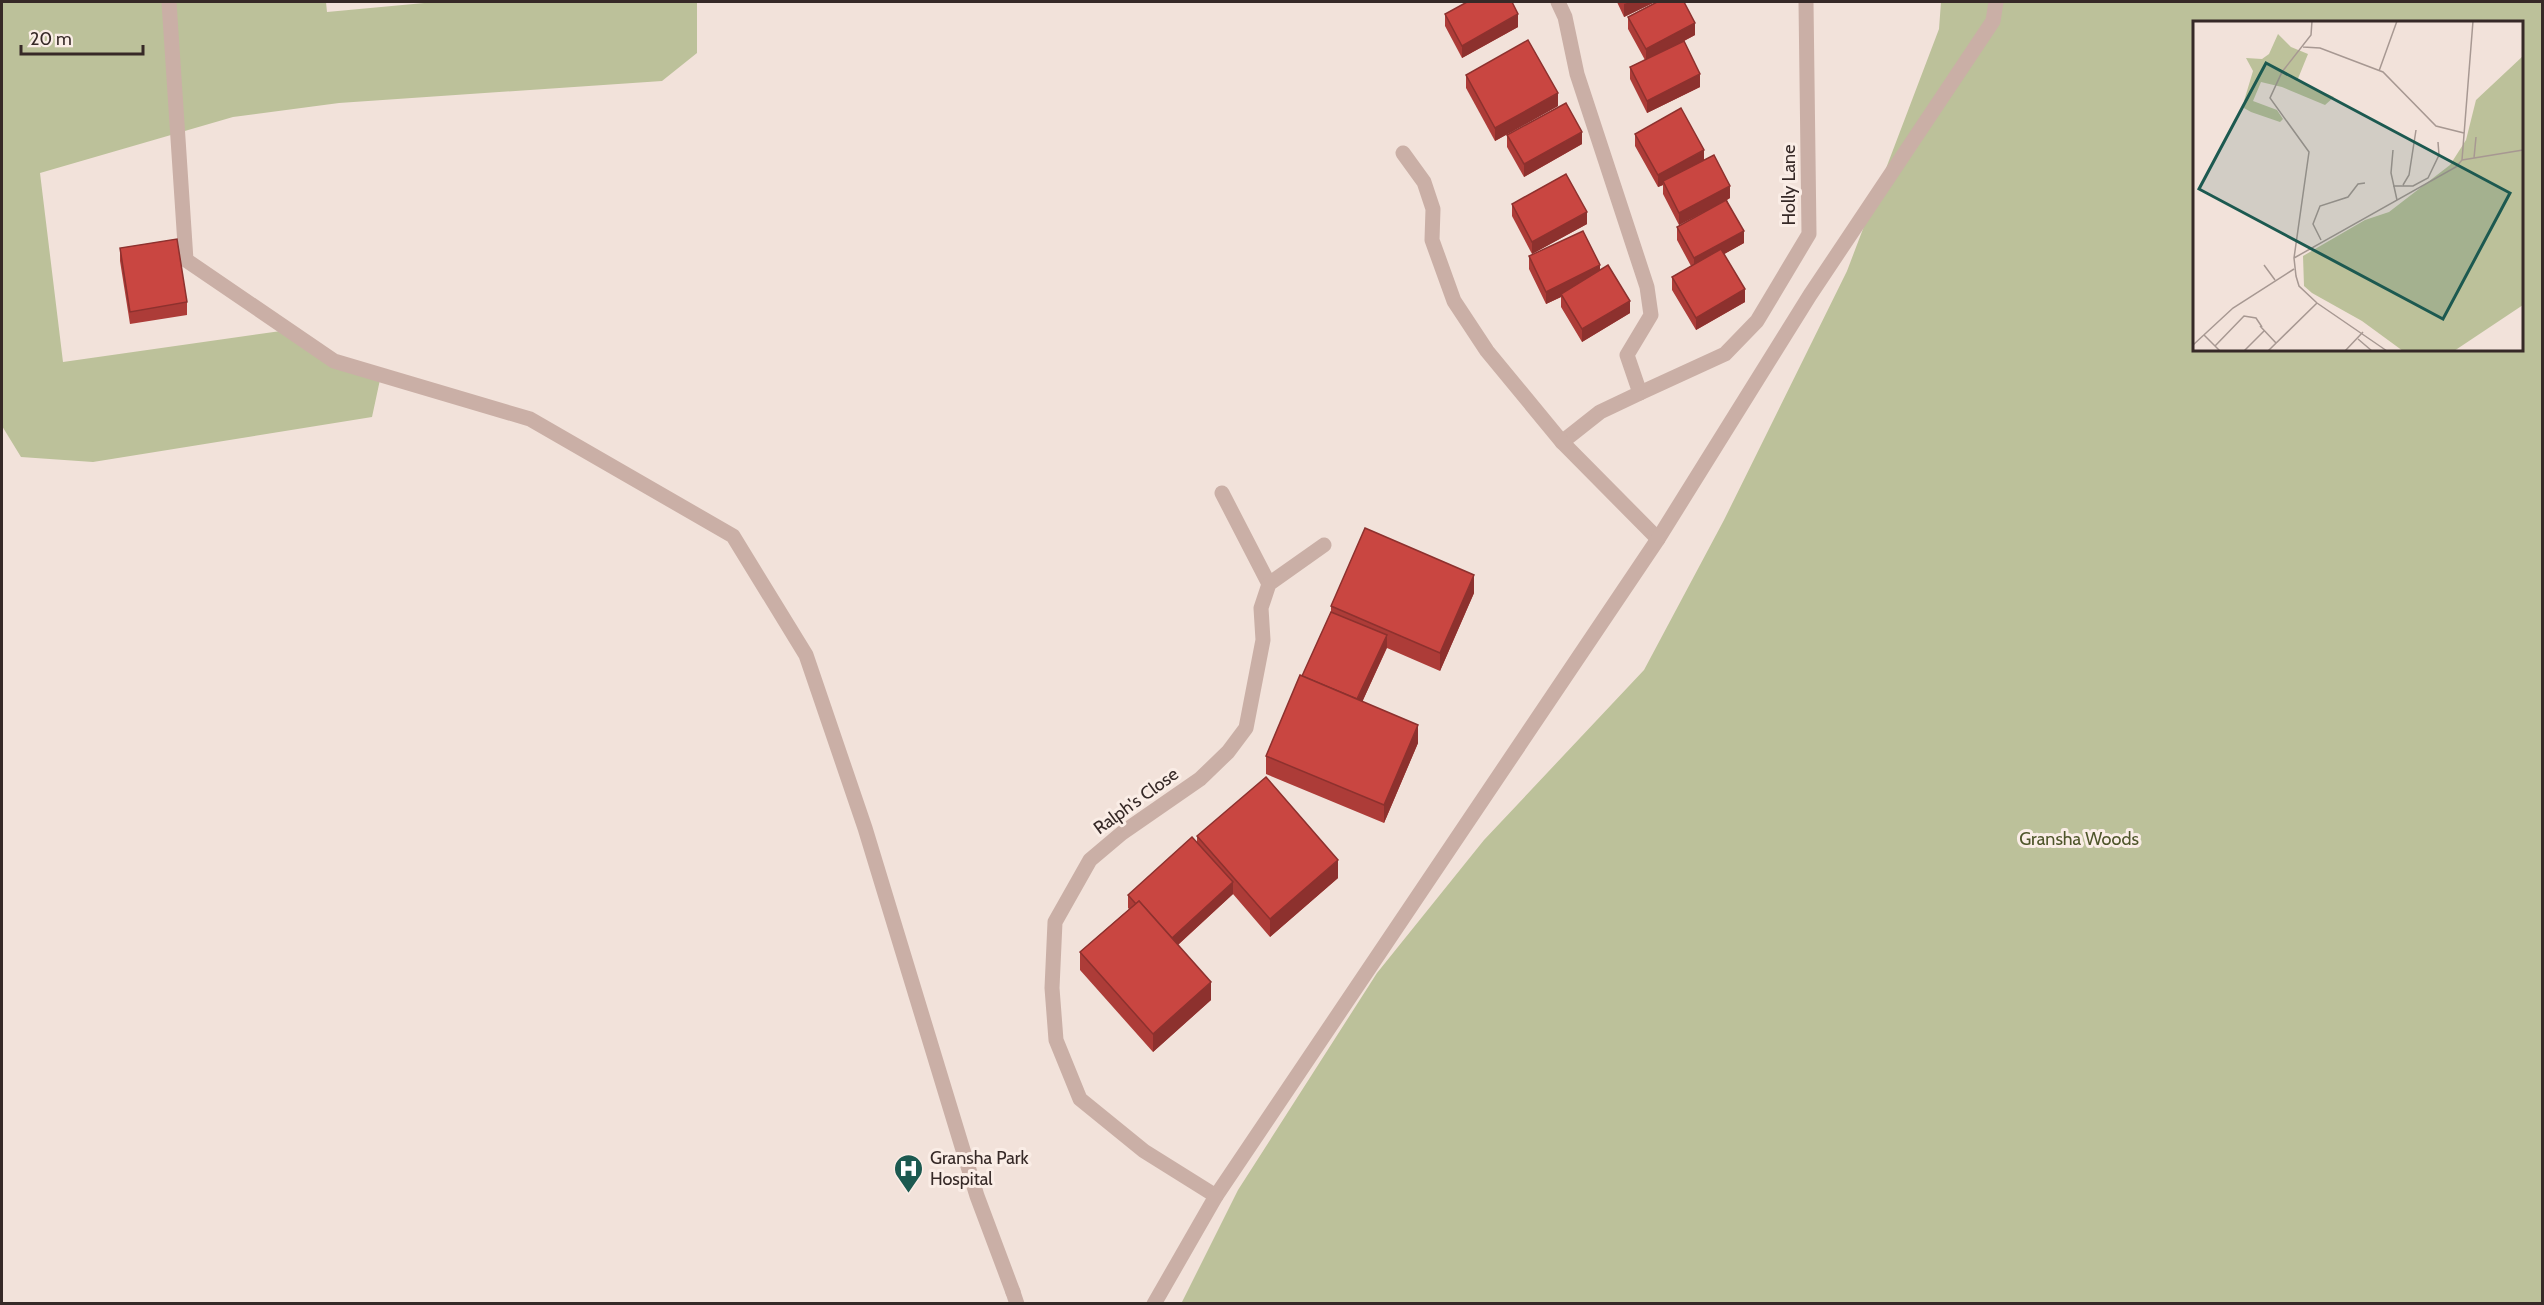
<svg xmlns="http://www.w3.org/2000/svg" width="2544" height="1305" font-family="Cabin,sans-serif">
<rect width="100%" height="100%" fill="#f2e2da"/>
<g fill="#bcc19a" fill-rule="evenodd">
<path d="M2 2H326L327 12 435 2H697V53L662 81 339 103 233 117 40 173 63 362 288 330 334 361 381 375 372 417 93 462 21 457 2 426Z"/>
<path d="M1941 2H2542V1303L1181 1304 1238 1190 1377 973 1484 840 1644 670 1724 520 1847 271 1939 29ZM2194 22H2522V350H2194Z"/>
</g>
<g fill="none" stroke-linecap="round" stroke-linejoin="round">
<g stroke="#caafa6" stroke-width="15">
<path d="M169 2 186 260 334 361 530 419 733 536 806 655 865 828 977 1196 1013 1292"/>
<path d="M1640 393 1725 354 1757 321 1809 234 1806 2"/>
<path d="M1222 493 1269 584"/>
</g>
<g stroke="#caafa6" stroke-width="15">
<path d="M1558 2 1565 17 1577 74 1647 287 1651 315 1627 355 1640 393 1600 412 1562 442"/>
<path d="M1403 153 1424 182 1433 209 1432 240 1454 301 1487 351 1562 442 1658 539"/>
<path d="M1216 1196 1144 1151 1080 1099 1056 1040 1052 988 1055 922 1090 860 1122 833 1200 779 1228 752 1246 728 1263 640 1261 608 1269 584 1324 545"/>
<path d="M1013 1292 1017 1304"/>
<path d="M1154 1304 1216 1196 1658 539 1810 295 1993 21 1996 2"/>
</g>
</g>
<g fill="#ad3c38">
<path d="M1617 2H1655L1624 17Z"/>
<path d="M1445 14 1518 27 1462 58 1445 26Z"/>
<path d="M1628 17 1695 35 1684 41 1700 87 1647 113 1630 79V67L1645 60 1628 29Z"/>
<path d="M1466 75 1558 106 1495 141 1466 88Z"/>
<path d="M1635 134 1704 160 1730 198 1727 200 1744 243 1724 254 1745 302 1696 330 1672 290V277L1691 266 1677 240V227L1706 211 1679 225 1663 194V185L1658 187 1635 146Z"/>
<path d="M1507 135 1582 144 1524 177 1507 147Z"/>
<path d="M1512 204 1587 224 1532 254 1512 216Z"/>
<path d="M120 248 187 302V315L130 324 120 261Z"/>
<path d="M1529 256 1600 271 1630 313 1582 342 1561 307V297L1546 304 1529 269Z"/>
<path d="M1474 593 1440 671 1387 648 1362 702 1418 743 1384 823 1266 774V756L1331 612V606Z"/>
<path d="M1197 836 1338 878 1270 937 1233 894 1178 945 1211 1000 1153 1052 1080 970V952L1129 909 1128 908V895L1197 842Z"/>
</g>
<g fill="#8d312e">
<path d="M1630 2H1655L1624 17V4Z"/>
<path d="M1518 14V27L1462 58V46Z"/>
<path d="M1695 23V35L1646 61V49Z"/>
<path d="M1700 74V87L1647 113V101Z"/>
<path d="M1558 93V106L1495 141V128Z"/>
<path d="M1582 132V144L1524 177V164Z"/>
<path d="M1704 150V162L1663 181V185L1658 187V175Z"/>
<path d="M1730 186V198L1679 225V213Z"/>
<path d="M1587 212V224L1532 254V242Z"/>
<path d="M1744 231V243L1694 271V258Z"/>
<path d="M1600 265V278L1561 294V297L1546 304V292Z"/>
<path d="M1745 289V302L1696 330V318Z"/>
<path d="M1630 301V313L1582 342V329Z"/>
<path d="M1474 575V593L1440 671V653Z"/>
<path d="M1387 635V647L1355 718V705Z"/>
<path d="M1418 725V743L1384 823V805Z"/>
<path d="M1338 860V878L1270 937V919Z"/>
<path d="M1233 882V894L1170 952V940Z"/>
<path d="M1211 982V1000L1153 1052V1034Z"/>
</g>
<g fill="#c94641" stroke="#8d312e" stroke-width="1.5">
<path d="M1467 2H1512L1518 14 1462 46 1445 14Z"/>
<path d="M1657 2H1684L1695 23 1646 49 1628 17Z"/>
<path d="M1528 40 1558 93 1495 128 1466 75Z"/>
<path d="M1684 41 1700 74 1647 101 1630 67Z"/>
<path d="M1566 103 1582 132 1524 164 1507 135Z"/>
<path d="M1681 108 1704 150 1658 175 1635 134Z"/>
<path d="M1714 155 1730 186 1679 213 1663 181Z"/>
<path d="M1566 174 1587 212 1532 242 1512 204Z"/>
<path d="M1726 200 1744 231 1694 258 1677 227Z"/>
<path d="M1583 231 1600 265 1546 292 1529 256Z"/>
<path d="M177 239 187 302 130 312 120 248Z"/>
<path d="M1721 249 1745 289 1696 318 1672 277Z"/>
<path d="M1608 265 1630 301 1582 329 1561 294Z"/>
<path d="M1365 528 1474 575 1440 653 1331 606Z"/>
<path d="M1331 612 1387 635 1357 699 1302 676Z"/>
<path d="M1300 675 1418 725 1384 805 1266 756Z"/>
<path d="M1266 777 1338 860 1270 919 1197 836Z"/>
<path d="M1192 837 1233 882 1172 938 1139 901 1136 904 1128 895Z"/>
<path d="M1139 901 1211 982 1153 1034 1080 952Z"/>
</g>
<defs>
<symbol id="hospital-pin" viewBox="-11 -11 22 30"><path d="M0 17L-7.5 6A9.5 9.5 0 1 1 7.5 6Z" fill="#1c5950" stroke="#faede6"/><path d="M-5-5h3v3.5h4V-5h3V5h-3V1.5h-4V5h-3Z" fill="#fff"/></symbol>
</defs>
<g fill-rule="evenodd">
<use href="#hospital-pin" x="892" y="1152" width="33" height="45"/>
</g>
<g text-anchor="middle" stroke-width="6" stroke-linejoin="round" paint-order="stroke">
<g font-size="18" fill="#362927" stroke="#faede6">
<text transform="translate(1789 185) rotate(-90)" y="6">Holly Lane</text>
<text transform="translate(1136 801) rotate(-36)" y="6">Ralph's Close</text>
</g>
<g font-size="18" fill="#4e552a" stroke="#faede6">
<text x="2079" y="845">Gransha Woods</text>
</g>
<g font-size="18" fill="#362927" stroke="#faede6" text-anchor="start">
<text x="930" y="1164">Gransha Park<tspan x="930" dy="21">Hospital</tspan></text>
</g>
</g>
<g transform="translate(2193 21)">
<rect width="330" height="330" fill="#f2e2da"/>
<path d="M85 13 98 26 115 33 104 60 141 76 132 84 89 66 68 61 60 80 84 89 90 98 87 101 58 91 51 87V80L60 50 53 37 69 38 76 33ZM330 35V284L261 330H210L169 300 119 272 111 265 110 235 172 199 196 191 257 144 273 119 283 79Z" fill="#bcc19a"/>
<path fill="none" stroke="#a79892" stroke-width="1.5" d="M119 0 118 14 89 51 77 77 116 131 101 237 103 255 106 265 124 282 194 330M110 26 127 27 190 51 243 105 271 112M186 50 204 0M200 129 198 152 204 179M281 137 283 116M269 139 330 129M210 164 216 154 223 109M200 165H220L235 157 246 134 245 121M128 219 120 203 127 185 155 176 165 163 172 162M101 237 263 146 269 139 280 0M71 244 82 259M67 305 83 322M11 314 27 330M165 318 179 330M0 324 40 287 101 248M22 325 51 295 63 297 69 306M51 330 71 310M75 330 124 282M152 330 170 311"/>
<path fill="#1c5950" fill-opacity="0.15" stroke="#1c5950" stroke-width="3" d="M73 42 317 172 250 298 6 168Z"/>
<rect width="330" height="330" fill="none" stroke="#362927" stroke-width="3"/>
</g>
<rect width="2544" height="1305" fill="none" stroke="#362927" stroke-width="6"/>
<path d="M21 45v9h122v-9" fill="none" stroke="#362927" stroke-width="3"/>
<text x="30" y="45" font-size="18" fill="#362927" stroke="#faede6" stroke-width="4.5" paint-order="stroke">20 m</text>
</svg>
